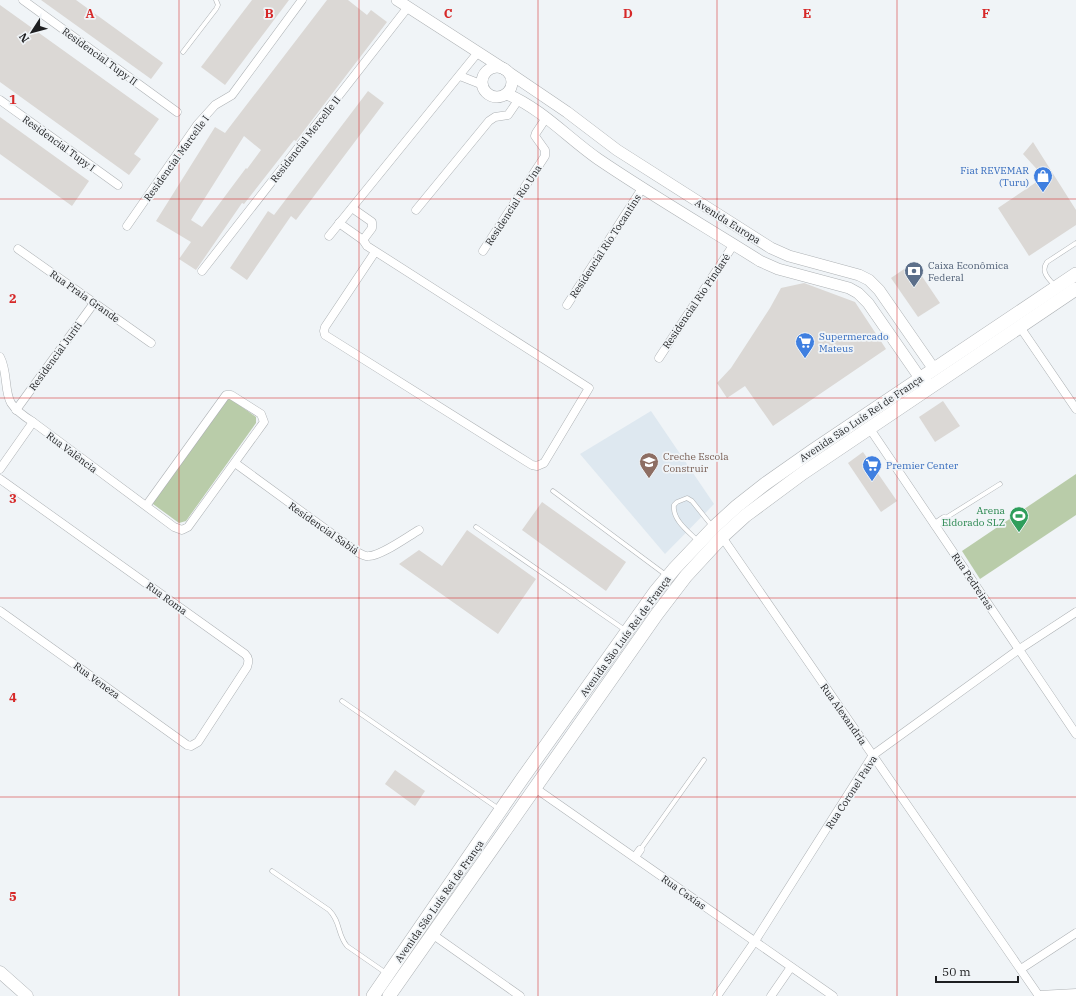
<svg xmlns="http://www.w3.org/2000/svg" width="1076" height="996" font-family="'IBM Plex Serif',serif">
<rect width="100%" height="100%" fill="#f0f4f7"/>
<path fill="#dee8f0" d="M651 411 714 504 665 554 580 454Z"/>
<g fill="#b9cca9">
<path d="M229 399H231L256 417V423L186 521 179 523 153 504V502L226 400Z"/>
<path d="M1076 474V515L980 579 962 551Z"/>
</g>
<g fill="#dbd8d5" fill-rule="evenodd">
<path d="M41 0H76L163 63 151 79Z"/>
<path d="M252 0H289L225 85 201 67Z"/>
<path d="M327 0H348L367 15 371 10 387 22 296 141 294 140 244 204 242 203 196 270 179 259 191 242 156 221 215 127 225 133ZM244 136 261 150 247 169 246 168 202 227 191 220Z"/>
<path d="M0 5 159 119 134 154 141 159 129 175 0 82Z"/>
<path d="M368 91 384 103 296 220 291 216 247 280 230 268 268 211 274 215Z"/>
<path d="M0 117 89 181 72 206 0 154Z"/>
<path d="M1033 142 1076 210V225L1029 256 998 208 1044 177 1023 154Z"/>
<path d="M913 263 940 303 918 317 891 278Z"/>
<path d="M804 283 855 302 886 349 773 426 745 386 727 398 717 383 731 368 770 308 781 288Z"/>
<path d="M943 401 960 426 935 442 919 417Z"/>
<path d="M863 452 897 501 881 512 848 463Z"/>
<path d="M542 502 626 562 606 591 522 530Z"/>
<path d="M467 530 536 579 498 634 399 564 419 550 442 566Z"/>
<path d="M395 770 425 791 415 806 385 784Z"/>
</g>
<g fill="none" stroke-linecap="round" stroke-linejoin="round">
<defs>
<g id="service">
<path d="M183 52 216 9 218 5 216 0"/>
<path d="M1055 286C1049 279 1040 272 1047 262L1076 243"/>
<path d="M553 491 666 575"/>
<path d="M944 519 1000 484"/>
<path d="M476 527 625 630"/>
<path d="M698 541C689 532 672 520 674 505L677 502 687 498 692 501 712 526"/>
<path d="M342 701 499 809"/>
<path d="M640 850 704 760"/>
<path d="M272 871 329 910C341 922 337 934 347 946L386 973"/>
</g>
<g id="minor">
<path d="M23 0 177 112"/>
<path d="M460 76 483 85"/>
<path d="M0 100 118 185"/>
<path d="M352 208 372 222V228L363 240 367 246 589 388 544 463 537 466 532 465 325 335 324 331 325 327 375 252"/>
<path d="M416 210 489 121 495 117 508 115 519 99"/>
<path d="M339 223 363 240"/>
<path d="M127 226 197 125 215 105 232 95 302 0"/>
<path d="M329 236 475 56"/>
<path d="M18 249 151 343"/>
<path d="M483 251 545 156V150L535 136 536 133 546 118"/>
<path d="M202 271 408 7"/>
<path d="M567 305 643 187"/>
<path d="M1020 327 1076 409"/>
<path d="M0 357C8 372 4 391 11 403 16 411 25 417 33 422L174 527 182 530 188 527 264 422 261 414 231 395H226L146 506"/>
<path d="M659 358 734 244"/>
<path d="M16 410 94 303"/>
<path d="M870 429 1076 734"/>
<path d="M235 463 357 552C361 554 365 557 369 556 381 556 407 537 419 530"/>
<path d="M0 469 33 422"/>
<path d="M0 479 245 654C249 658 249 661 247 667L198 742 191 746 187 745 0 611"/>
<path d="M935 525 944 519"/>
<path d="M722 537 1039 996"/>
<path d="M535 788 833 996"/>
<path d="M635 857 640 850"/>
<path d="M432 934 520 996"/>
<path d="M1021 969 1076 933"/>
<path d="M1039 995 1076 993"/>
<path d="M717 996 755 941 873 755 1018 650 1076 612"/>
<path d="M771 996 791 967"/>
</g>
<g id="tertiary">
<path d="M397 0 504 69"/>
<circle cx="497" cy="82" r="15"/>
<path d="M508 72 567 112 617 150 771 248 789 256 859 275 869 280 879 290 929 362 931 365 937 367"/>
<path d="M507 94C542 109 568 138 598 159 651 195 706 227 760 261L778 269 849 288 858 293 868 303 920 378 927 383"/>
</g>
<path id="secondary" d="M0 972 27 996"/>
<g id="primary">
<path d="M373 996 522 779 655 592 675 568 714 527 737 506 765 484 812 451 1076 274"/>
<path d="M389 996 657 614 686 576 722 537 745 516 803 473 1076 289"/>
</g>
</defs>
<use href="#service" stroke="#aeb2b5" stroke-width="5"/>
<use href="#minor" stroke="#aeb2b5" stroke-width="9"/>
<use href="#tertiary" stroke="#aeb2b5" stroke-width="12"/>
<use href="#secondary" stroke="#aeb2b5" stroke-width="13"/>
<use href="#primary" stroke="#aeb2b5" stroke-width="14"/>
<use href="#service" stroke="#fff" stroke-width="4"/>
<use href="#minor" stroke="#fff" stroke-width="8"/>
<use href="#tertiary" stroke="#fff" stroke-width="11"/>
<use href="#secondary" stroke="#fff" stroke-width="12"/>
<use href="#primary" stroke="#fff" stroke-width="13"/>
</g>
<path fill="none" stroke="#d62828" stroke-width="1" stroke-opacity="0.55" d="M179 0V996M359 0V996M538 0V996M717 0V996M897 0V996M0 199H1076M0 398H1076M0 598H1076M0 797H1076"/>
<defs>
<symbol id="shop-pin" viewBox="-11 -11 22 30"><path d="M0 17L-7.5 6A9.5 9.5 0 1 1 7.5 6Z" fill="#3f7fe0" stroke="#f0f4f7"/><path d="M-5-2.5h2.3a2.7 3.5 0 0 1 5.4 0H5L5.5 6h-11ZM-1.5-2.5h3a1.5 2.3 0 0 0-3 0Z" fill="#fff"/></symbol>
<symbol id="bank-pin" viewBox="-11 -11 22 30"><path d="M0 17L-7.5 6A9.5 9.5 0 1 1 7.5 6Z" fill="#5c6f8a" stroke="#f0f4f7"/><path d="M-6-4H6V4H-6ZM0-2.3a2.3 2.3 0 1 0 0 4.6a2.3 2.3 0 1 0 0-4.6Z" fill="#fff"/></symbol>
<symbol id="supermarket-pin" viewBox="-11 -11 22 30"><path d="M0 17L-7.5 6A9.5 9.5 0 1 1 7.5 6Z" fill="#3f7fe0" stroke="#f0f4f7"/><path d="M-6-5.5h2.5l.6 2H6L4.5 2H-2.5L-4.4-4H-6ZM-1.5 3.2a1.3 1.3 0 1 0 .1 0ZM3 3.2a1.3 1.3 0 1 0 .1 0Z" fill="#fff"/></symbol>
<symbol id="school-pin" viewBox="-11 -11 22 30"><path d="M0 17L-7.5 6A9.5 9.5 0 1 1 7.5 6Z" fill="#8d6e63" stroke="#f0f4f7"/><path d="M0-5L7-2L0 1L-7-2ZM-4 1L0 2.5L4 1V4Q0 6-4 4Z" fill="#fff"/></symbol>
<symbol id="stadium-pin" viewBox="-11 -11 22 30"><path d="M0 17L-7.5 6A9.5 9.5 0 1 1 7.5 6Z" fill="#2e9e5b" stroke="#f0f4f7"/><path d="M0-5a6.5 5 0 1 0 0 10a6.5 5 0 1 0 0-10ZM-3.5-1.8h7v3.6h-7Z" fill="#fff"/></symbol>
</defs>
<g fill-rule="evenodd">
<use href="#shop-pin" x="1032" y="165" width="22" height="30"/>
<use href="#bank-pin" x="903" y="260" width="22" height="30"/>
<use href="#supermarket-pin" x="794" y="331" width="22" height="30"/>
<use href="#school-pin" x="638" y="451" width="22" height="30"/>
<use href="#supermarket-pin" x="861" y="454" width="22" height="30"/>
<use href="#stadium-pin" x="1008" y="505" width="22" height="30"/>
</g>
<g text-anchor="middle" stroke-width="3.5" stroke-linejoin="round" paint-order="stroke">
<g font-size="10" fill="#1e1f21" stroke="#f0f4f7">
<text transform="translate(100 56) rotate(36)" y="4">Residencial Tupy II</text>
<text transform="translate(305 139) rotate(-52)" y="4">Residencial Mercelle II</text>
<text transform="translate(59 143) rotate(36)" y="4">Residencial Tupy I</text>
<text transform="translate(176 158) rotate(-54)" y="4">Residencial Marcelle I</text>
<text transform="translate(513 205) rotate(-57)" y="4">Residencial Rio Una</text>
<text transform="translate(728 221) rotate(32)" y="4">Avenida Europa</text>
<text transform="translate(605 246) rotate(-57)" y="4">Residencial Rio Tocantins</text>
<text transform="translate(85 296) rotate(35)" y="4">Rua Praia Grande</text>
<text transform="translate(696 301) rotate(-56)" y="4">Residencial Rio Pindaré</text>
<text transform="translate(55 356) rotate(-54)" y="4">Residencial Juriti</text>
<text transform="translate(861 418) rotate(-34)" y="4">Avenida São Luís Rei de França</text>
<text transform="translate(72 452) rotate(37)" y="4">Rua Valência</text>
<text transform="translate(324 528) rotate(35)" y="4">Residencial Sabiá</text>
<text transform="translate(973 581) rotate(56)" y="4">Rua Pedreiras</text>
<text transform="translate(167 598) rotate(36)" y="4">Rua Roma</text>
<text transform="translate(625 636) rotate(-54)" y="4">Avenida São Luís Rei de França</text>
<text transform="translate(97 680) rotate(36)" y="4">Rua Veneza</text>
<text transform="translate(844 714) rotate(55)" y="4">Rua Alexandria</text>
<text transform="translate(851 792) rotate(-57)" y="4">Rua Coronel Paiva</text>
<text transform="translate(684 892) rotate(35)" y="4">Rua Caxias</text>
<text transform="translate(439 901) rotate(-55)" y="4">Avenida São Luís Rei de França</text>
</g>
<g font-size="10" fill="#366cbe" stroke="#f0f4f7" text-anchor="start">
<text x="1029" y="174" text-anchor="end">Fiat REVEMAR<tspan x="1029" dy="12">(Turu)</tspan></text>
<text x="819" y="340">Supermercado<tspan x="819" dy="12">Mateus</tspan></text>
<text x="886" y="469">Premier Center</text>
</g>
<g font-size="10" fill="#4e5e75" stroke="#f0f4f7" text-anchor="start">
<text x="928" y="269">Caixa Econômica<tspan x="928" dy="12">Federal</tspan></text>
</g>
<g font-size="10" fill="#785e54" stroke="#f0f4f7" text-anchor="start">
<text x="663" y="460">Creche Escola<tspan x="663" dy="12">Construir</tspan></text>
</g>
<g font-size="10" fill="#27864d" stroke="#f0f4f7" text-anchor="end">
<text x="1005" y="514">Arena<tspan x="1005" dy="12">Eldorado SLZ</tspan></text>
</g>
</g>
<g font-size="13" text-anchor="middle" font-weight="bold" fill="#d62828" stroke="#f0f4f7" stroke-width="3.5" stroke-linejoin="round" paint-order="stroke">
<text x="90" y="18">A</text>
<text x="269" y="18">B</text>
<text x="448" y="18">C</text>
<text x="628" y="18">D</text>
<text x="807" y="18">E</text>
<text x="986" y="18">F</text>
<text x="13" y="104">1</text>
<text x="13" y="303">2</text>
<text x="13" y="503">3</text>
<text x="13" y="702">4</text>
<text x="13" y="901">5</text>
</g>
<g transform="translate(32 32) rotate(234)" stroke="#f0f4f7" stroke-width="3" paint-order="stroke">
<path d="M0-3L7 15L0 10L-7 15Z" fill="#1e1f21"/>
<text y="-6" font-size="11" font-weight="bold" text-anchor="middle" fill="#1e1f21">N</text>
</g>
<path d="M936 976v6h82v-6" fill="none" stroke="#1e1f21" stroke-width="2"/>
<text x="942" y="976" font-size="12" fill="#1e1f21" stroke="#f0f4f7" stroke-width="3" paint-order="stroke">50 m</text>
</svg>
